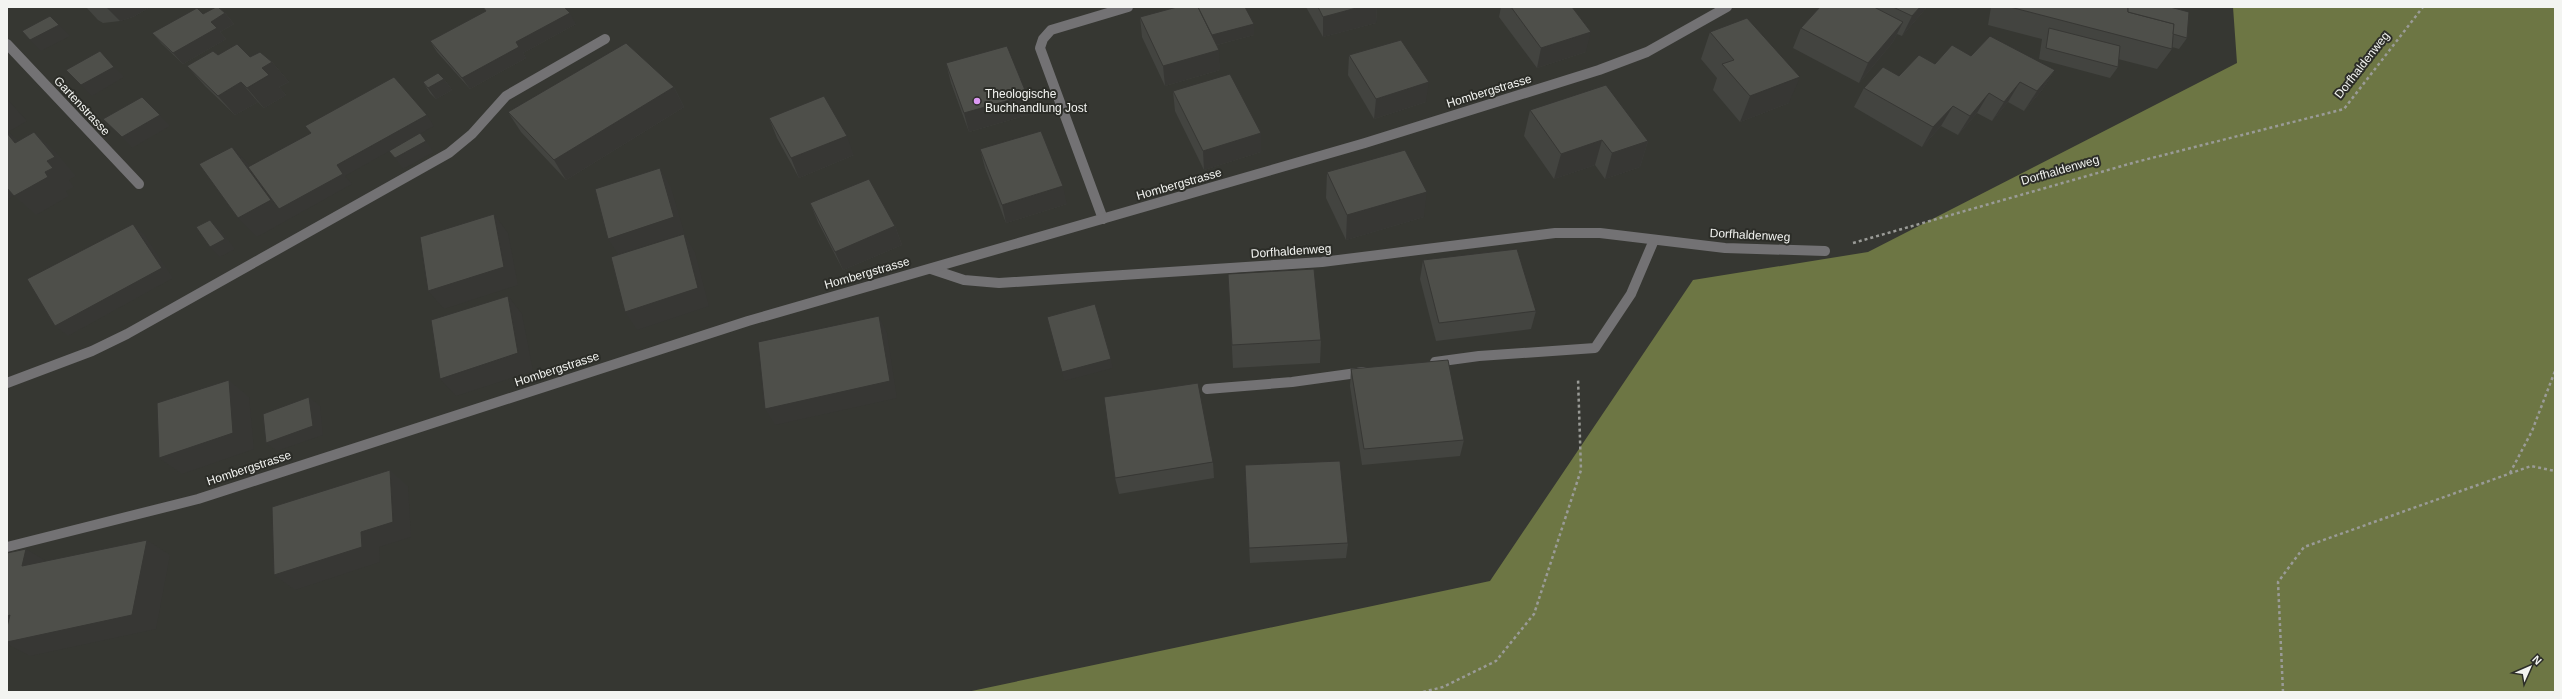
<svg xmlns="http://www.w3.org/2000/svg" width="2562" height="699" font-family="Arial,sans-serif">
<rect width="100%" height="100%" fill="#363732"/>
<path fill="#6d7644" d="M2233 7H2555V692H967L1490 581 1693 280 1868 252 2237 63Z"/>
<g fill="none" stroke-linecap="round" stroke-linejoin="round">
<g stroke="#9a9b97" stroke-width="2.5" stroke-dasharray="3 3" stroke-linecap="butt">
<path d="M1853 243 2136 162 2344 109 2423 7"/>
<path d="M2510 473 2532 431 2555 371"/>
<path d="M1423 692 1443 687 1496 661 1534 614 1581 470 1578 378"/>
<path d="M2283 692 2278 582 2304 547 2531 466 2555 471"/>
</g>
<g stroke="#737274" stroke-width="10">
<path d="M7 44 139 184"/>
<path d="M1103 219 1040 48 1043 39 1051 30 1128 7"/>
<path d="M7 383 92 351 127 334 449 153 472 134 506 96 605 39"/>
</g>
<g stroke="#737274" stroke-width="10">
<path d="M931 269 964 280 999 283 1322 262 1555 233H1600L1725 248 1825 251"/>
<path d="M1435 362 1479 356 1595 348 1631 294 1654 240"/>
<path d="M1207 389 1292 382 1364 372"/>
<path d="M7 547 198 499 748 321 1365 143 1599 70 1647 52 1727 7"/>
</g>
</g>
<g fill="#434440">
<path d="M86 7H150L133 17 120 21 103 23 98 20Z"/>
<path d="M483 7 576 24 523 53 526 58 470 89 437 52 430 41 486 12Z"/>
<path d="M1306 7H1377L1376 23 1323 37Z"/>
<path d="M1501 7H1572L1586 52 1537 68 1499 17Z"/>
<path d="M1820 7H1927L1902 36 1897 34 1893 42 1859 83 1793 48 1801 28Z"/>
<path d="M1991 7H2170L2187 38 2179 49 2172 47V49L2157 69 2118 59V67L2110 78 2039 59 2042 39 1988 25Z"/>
<path d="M225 13 234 24 220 32 226 39 183 64 162 44 152 33 203 14Z"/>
<path d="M1140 17 1254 35 1217 45 1220 70 1165 86 1142 37Z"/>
<path d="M1710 32 1789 103 1740 122 1713 90 1717 78 1701 59Z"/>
<path d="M218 55 250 57 272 62 289 82 279 87 286 95 264 108 258 102 235 115 205 86 187 66Z"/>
<path d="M1349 55 1426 102 1374 119 1348 75Z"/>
<path d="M1971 56 2055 70 2042 90 2024 111 2008 102 1992 121 1977 113 1958 135 1941 126 1922 147 1854 107 1864 88 1899 76Z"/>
<path d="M946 63 1031 114 969 132 951 83Z"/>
<path d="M444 79 452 90 436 99 430 93 423 82Z"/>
<path d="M674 87 684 107 566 180 521 132 508 112Z"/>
<path d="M1173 91 1261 133V152L1204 170 1175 111Z"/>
<path d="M1530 110 1648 141 1640 167 1605 179 1595 165 1554 179 1524 136Z"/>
<path d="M769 118 854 155 799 178 777 138Z"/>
<path d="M980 149 1067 204 1006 223 985 168Z"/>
<path d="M1327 172 1424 217 1346 240 1326 198Z"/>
<path d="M810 203 895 226 902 245 843 270 818 222Z"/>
<path d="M1423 260 1536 311 1531 329 1436 341 1420 279Z"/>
<path d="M1228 274 1321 340 1320 363 1233 368Z"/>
<path d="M1351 369 1464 440 1460 456 1362 465 1350 386Z"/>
<path d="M1213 462 1214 478 1119 494 1115 478Z"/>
<path d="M1245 465 1348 543 1346 558 1250 563Z"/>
</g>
<g fill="#373734">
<path d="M106 7H150L133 17 120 21Z"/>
<path d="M1360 7H1377L1376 23 1323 37V17Z"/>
<path d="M1920 7H1927L1902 36 1912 16Z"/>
<path d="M225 13 234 24 220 32 226 39 183 64 173 53 211 22Z"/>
<path d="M570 13 576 24 523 53 526 58 470 89 462 78 516 42Z"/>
<path d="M50 16 70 36 41 51 30 40Z"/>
<path d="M1903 22 1893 42 1859 83 1868 63Z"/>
<path d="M1254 24V35L1209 47V36Z"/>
<path d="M1591 32 1586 52 1537 68 1541 48Z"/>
<path d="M1219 50 1220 70 1165 86 1163 66Z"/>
<path d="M100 51 124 77 92 96 81 85Z"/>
<path d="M272 62 289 82 279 87 286 95 264 108 247 88 262 68Z"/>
<path d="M2055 70 2042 90 2024 111 2037 91Z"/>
<path d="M1800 77 1789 103 1740 122 1750 96Z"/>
<path d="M444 79 452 90 436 99 428 88Z"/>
<path d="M241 82 258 102 235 115 218 96Z"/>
<path d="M1429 82 1426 102 1374 119 1376 99Z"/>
<path d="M2020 82 2008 102 1992 121 2004 102Z"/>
<path d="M674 87 684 107 566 180 554 160Z"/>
<path d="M1989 93 1977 113 1958 135 1970 116Z"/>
<path d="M1027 95 1031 114 969 132 964 113Z"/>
<path d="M7 99 27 121 8 132 23 145 15 143 7 133Z"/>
<path d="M1953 106 1941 126 1922 147 1933 127Z"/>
<path d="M160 115 170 126 132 148 122 137Z"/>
<path d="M427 115 434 126 345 176 352 184 257 237 238 218 232 147 250 166 337 165Z"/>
<path d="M34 132 56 152 76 176 69 180 74 187 66 191 69 196 36 215 14 196 45 172 47 161Z"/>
<path d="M1261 133V152L1204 170 1203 151Z"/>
<path d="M847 136 854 155 799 178 791 158Z"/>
<path d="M1602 140 1595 165 1554 179 1561 154Z"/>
<path d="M426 141 434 152 403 169 395 158Z"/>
<path d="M1648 141 1640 167 1605 179 1612 153Z"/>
<path d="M660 168 671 187 685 235 695 252 709 306 637 330 625 312 620 257 608 239Z"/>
<path d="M7 184 18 193 7 200Z"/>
<path d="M1063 186 1067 204 1006 223 1002 205Z"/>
<path d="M1427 192 1424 217 1346 240 1347 215Z"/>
<path d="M494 214 508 233 518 285 444 309 428 291Z"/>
<path d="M210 220 221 230 235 249 220 257 210 247Z"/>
<path d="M133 224 144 234 173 278 68 336 55 326Z"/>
<path d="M895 226 902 245 843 270 835 252Z"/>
<path d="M508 296 522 314 533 371 456 396 440 379Z"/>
<path d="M879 316 887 333 897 398 775 425 765 409Z"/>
<path d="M1111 359 1113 368 1064 381 1062 372Z"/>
<path d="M229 380 249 397 254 449 182 474 159 458Z"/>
<path d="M309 397 320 406 323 435 277 451 266 443Z"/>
<path d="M7 466 10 468 7 480Z"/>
<path d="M390 470 408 486 411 537 379 547 380 562 295 590 274 575 361 532Z"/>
<path d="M147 540 170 555 156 629 30 656 7 644V642Z"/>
<path d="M26 549 51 564 22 566Z"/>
<path d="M10 615 7 635V616Z"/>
</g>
<g fill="#4e4f4a" stroke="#373734">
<path d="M216 7H218L225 13 211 22 217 28 173 53 152 33 197 8 203 14Z"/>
<path d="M483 7H564L570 13 516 42 519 47 462 78 430 41 486 11Z"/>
<path d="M1177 7H1198L1219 50 1163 66 1140 17Z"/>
<path d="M1198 7H1245L1254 24 1212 35Z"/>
<path d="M1318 7H1360L1323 17Z"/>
<path d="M1511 7H1572L1591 32 1541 48Z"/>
<path d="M1820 7H1874L1903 22 1868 63 1801 28Z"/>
<path d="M1893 7H1920L1912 16Z"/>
<path d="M2010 7H2128V12L2174 24 2172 49Z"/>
<path d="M2128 7H2170L2189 12 2187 38 2173 34 2174 24 2128 12Z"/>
<path d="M50 16 59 25 30 40 22 31Z"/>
<path d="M1747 18 1800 77 1750 96 1722 64 1734 60 1710 32Z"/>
<path d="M2049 28 2120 46 2118 67 2046 48Z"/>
<path d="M1990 36 2055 70 2037 91 2020 82 2004 102 1989 93 1970 116 1953 106 1933 127 1864 88 1883 67 1899 76 1919 55 1935 64 1952 45 1971 56Z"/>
<path d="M1401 40 1429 82 1376 99 1349 55Z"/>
<path d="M626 43 674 87 554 160 508 112Z"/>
<path d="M237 44 250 57 260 52 272 62 262 68 269 75 247 88 241 82 218 96 187 66 213 51 218 55Z"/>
<path d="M1007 46 1027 95 964 113 946 63Z"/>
<path d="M100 51 114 67 81 85 66 70Z"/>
<path d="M438 73 444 79 428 88 423 82Z"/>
<path d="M1230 74 1261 133 1203 151 1173 91Z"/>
<path d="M394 77 427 115 337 165 343 174 279 209 248 167 311 133 305 126Z"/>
<path d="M1606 85 1648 141 1612 153 1602 140 1561 154 1530 110Z"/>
<path d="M824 96 847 136 791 158 769 118Z"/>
<path d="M142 97 160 115 122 137 103 119Z"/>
<path d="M1041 131 1063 186 1002 205 980 149Z"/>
<path d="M34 132 55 157 47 161 53 168 45 172 48 177 14 196 7 188V133L15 143Z"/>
<path d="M420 133 426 141 395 158 389 151Z"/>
<path d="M232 147 271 200 238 218 199 164Z"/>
<path d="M1405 150 1427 192 1347 215 1327 172Z"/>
<path d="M660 168 674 217 608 239 595 189Z"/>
<path d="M869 179 895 226 835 252 810 203Z"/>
<path d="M494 214 504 267 428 291 420 237Z"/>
<path d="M210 220 225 239 210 247 196 227Z"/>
<path d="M133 224 162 268 55 326 27 279Z"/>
<path d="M684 234 698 288 625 312 611 257Z"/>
<path d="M1517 249 1536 311 1439 323 1423 260Z"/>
<path d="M1314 269 1321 340 1232 345 1228 274Z"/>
<path d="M508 296 518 353 440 379 431 320Z"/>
<path d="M1095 304 1111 359 1062 372 1047 317Z"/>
<path d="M879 316 890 381 765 409 758 342Z"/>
<path d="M1448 360 1464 440 1364 449 1351 369Z"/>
<path d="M229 380 233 433 159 458 157 403Z"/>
<path d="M1198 383 1213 462 1115 478 1104 397Z"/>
<path d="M309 397 313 426 266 443 263 414Z"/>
<path d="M1340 461 1348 543 1249 548 1245 465Z"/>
<path d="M390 470 393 522 361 532 362 547 274 575 272 507Z"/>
<path d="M147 540 132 615 7 642V627L10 615 7 616V553L26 549 22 566Z"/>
</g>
<circle fill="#dc99f4" stroke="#2c2d28" stroke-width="1.5" cx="977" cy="101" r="4"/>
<g text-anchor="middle" stroke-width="4" stroke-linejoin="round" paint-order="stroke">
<g font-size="12" fill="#f3f4f1" stroke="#2c2d28">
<text transform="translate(2362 65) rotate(-52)" y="4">Dorfhaldenweg</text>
<text transform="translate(1489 91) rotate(-17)" y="4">Hombergstrasse</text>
<text transform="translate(82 106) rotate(47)" y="4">Gartenstrasse</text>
<text transform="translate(2060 170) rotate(-16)" y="4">Dorfhaldenweg</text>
<text transform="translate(1179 184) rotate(-16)" y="4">Hombergstrasse</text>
<text transform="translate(1750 235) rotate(3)" y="4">Dorfhaldenweg</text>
<text transform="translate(1291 251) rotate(-4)" y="4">Dorfhaldenweg</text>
<text transform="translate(867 273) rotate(-16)" y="4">Hombergstrasse</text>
<text transform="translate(557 369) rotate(-18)" y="4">Hombergstrasse</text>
<text transform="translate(249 468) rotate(-18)" y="4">Hombergstrasse</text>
</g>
<g font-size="12" fill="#f3f4f1" stroke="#2c2d28" text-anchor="start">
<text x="985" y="98">Theologische<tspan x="985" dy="14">Buchhandlung Jost</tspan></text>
</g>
</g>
<rect width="2562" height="699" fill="none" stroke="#f3f4f1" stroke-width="16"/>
<g transform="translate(2530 667) rotate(45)" stroke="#2c2d28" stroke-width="3" paint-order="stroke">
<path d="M0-3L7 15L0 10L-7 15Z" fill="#f3f4f1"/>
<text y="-6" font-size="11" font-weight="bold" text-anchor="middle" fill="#f3f4f1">N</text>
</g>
</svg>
